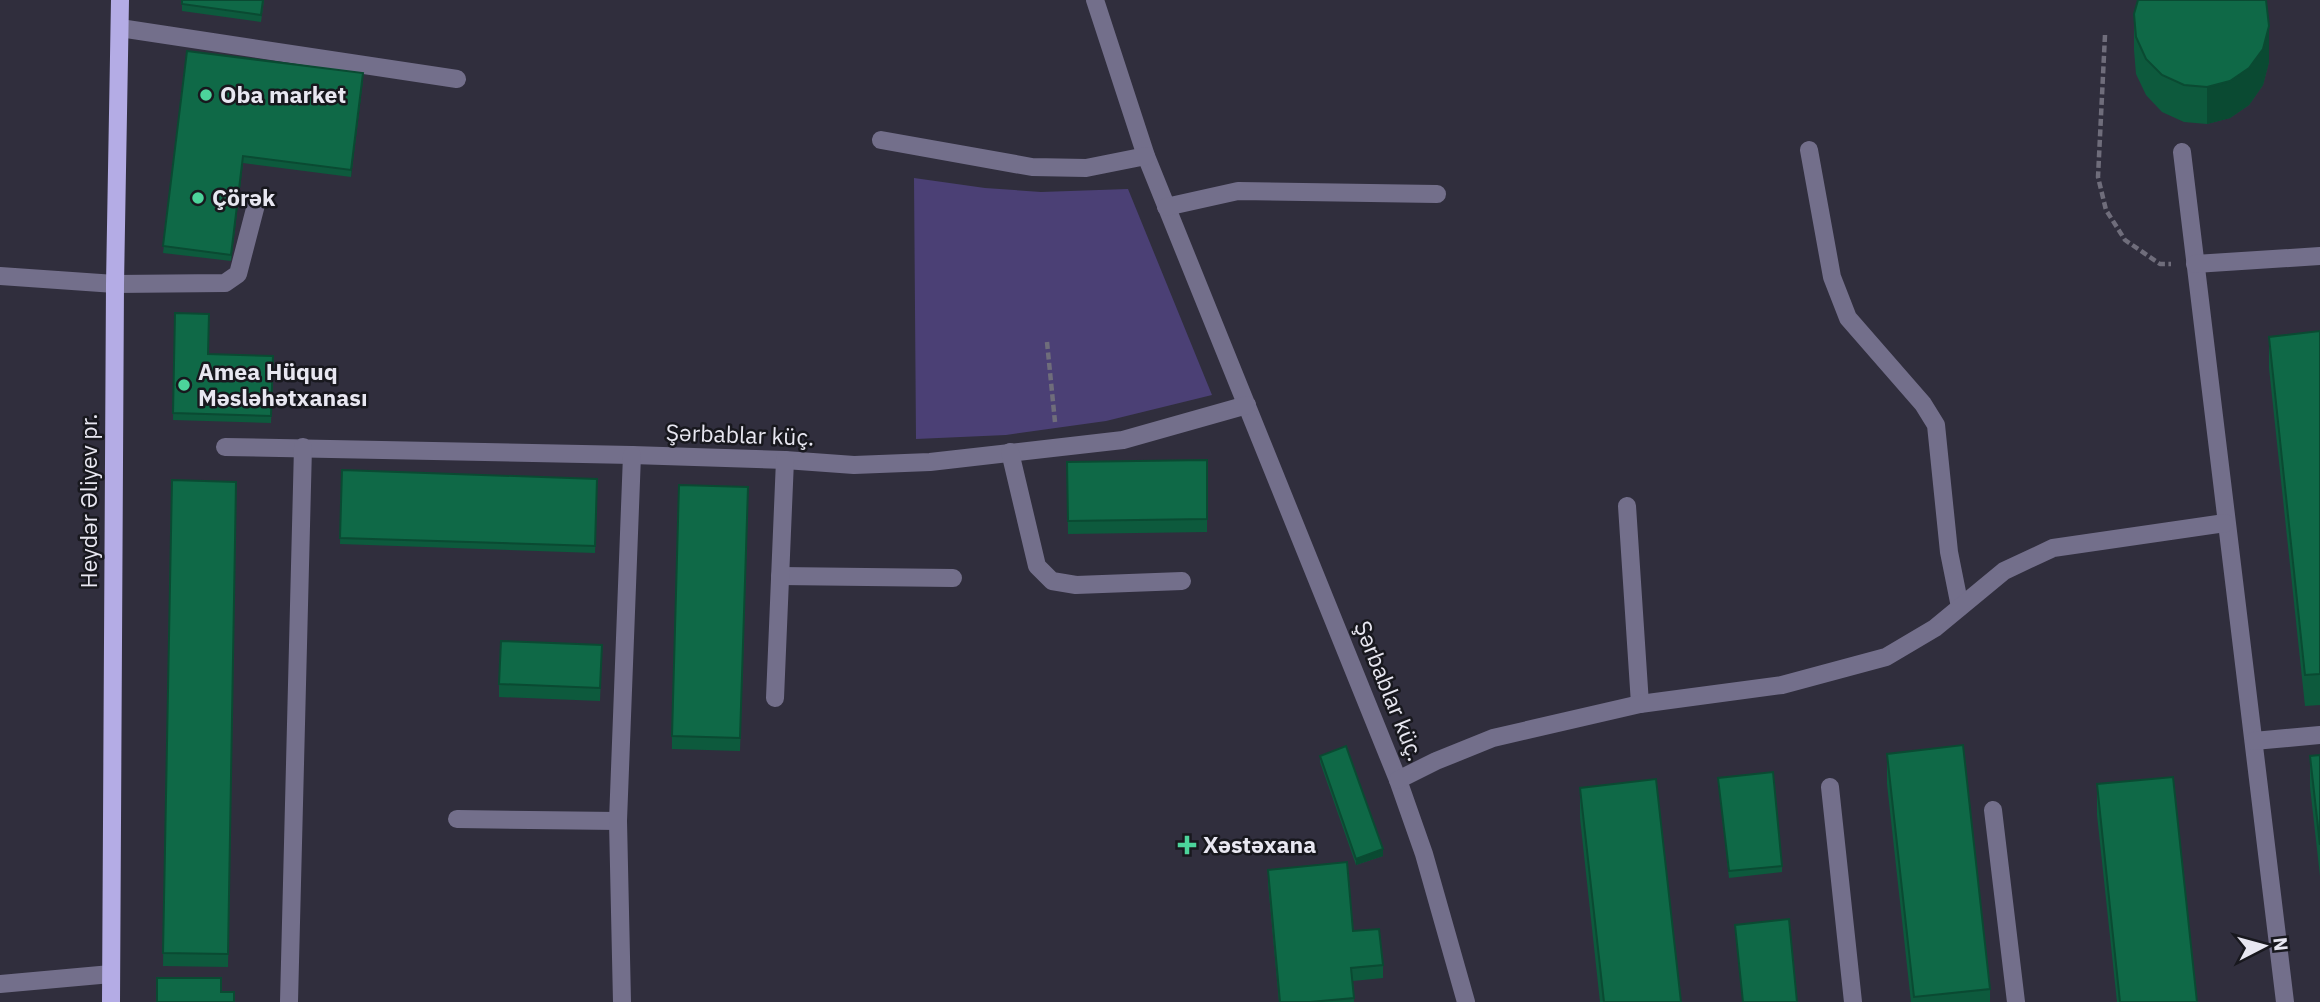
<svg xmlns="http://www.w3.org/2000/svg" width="2320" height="1002" font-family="'IBM Plex Sans',sans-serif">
<rect width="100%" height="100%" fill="#302e3d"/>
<path fill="#4b4075" d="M914 178 985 188 1041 192 1128 189 1212 395 1106 421 1006 435 916 439Z"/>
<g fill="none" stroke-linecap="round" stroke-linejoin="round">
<g stroke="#6f6d7b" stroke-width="4.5" stroke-dasharray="7 3.5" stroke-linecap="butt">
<path d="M2105 35 2098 177 2106 210 2125 240 2160 264H2171"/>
<path d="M1047 342 1055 422"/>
</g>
<g stroke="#736f8b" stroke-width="18">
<path d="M1095 0 1146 156 1398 780 1424 854 1466 1002"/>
<path d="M120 28 457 79"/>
<path d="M881 140 1032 167 1086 168 1146 156"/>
<path d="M1809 150 1832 277 1848 318 1923 404 1936 425 1949 552 1960 607"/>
<path d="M2182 152C2215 435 2252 718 2285 1002"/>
<path d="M1166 207 1238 191 1437 194"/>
<path d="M2195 264 2320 256"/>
<path d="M0 276 115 284 225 283 238 274 257 201"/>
<path d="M225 447 632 455 785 460 854 465 930 462 1123 440 1247 405"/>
<path d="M1010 452 1037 566 1052 581 1076 585 1182 581"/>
<path d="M1627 506 1640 704"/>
<path d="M780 576 953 578"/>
<path d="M775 698 785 460"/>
<path d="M2254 741 2320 735"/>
<path d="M1398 780 1436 761 1493 738 1640 704 1782 685 1886 657 1935 628 2004 571 2053 548 2225 523"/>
<path d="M1830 787 1853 1002"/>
<path d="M1993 810 2016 1002"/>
<path d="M457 819 618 821"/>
<path d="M0 984 111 974"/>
<path d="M289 1002 303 447"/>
<path d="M622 1002 618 821 632 455"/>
</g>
<path stroke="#b4ace5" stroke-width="18" d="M111 1002 115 284 120 0"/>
</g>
<g fill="#0d5a3d">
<path d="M182 0H264L261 22 182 11Z"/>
<path d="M2134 14 2269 62 2263 85 2249 105 2230 118 2207 124 2184 122 2162 112 2146 95 2136 74 2134 50Z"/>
<path d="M187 51 363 80 351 177 243 163 231 261 163 253Z"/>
<path d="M175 313 208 354 273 356 271 423 173 420Z"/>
<path d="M2320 331V705L2305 706 2269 368V337Z"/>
<path d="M1207 460V532L1068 534 1067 462Z"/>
<path d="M342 470 597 479 595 553 340 544Z"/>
<path d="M172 480 236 482 228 967 163 966Z"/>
<path d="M748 500 740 751 672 749V736Z"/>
<path d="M602 645 600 701 499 697V684Z"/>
<path d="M1887 754 1990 989V1002H1911L1887 784Z"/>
<path d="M2320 755V876L2310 787V756Z"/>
<path d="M1320 756 1383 856 1356 865 1320 762Z"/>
<path d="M1718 778 1782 866V872L1729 878Z"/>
<path d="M2097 784 2197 1002H2117L2097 815Z"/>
<path d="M1580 788 1681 1002H1600L1580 818Z"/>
<path d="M1268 870 1353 931 1383 965V978L1353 981 1354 1002H1279L1268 883Z"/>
</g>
<g fill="#0a4a32">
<path d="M2269 26V62L2263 85 2249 105 2230 118 2207 124V87Z"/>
<path d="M363 73V80L351 177V170Z"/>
<path d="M243 156V163L231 261V255Z"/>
<path d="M1383 849V856L1356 865V859Z"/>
</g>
<g fill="#0f6947" stroke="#0a4a32" stroke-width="2">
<path d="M182 0H263L261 15 182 4Z"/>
<path d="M2138 0H2266L2269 26 2263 49 2249 68 2230 81 2207 87 2184 85 2162 75 2146 59 2136 37 2134 14Z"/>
<path d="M187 51 363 73 351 170 243 156 231 255 163 246Z"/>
<path d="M175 313 209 314 208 354 273 356 271 416 173 413Z"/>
<path d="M2320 331V674L2305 675 2269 337Z"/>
<path d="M1207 460V519L1068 521 1067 462Z"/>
<path d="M342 470 597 479 595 546 340 538Z"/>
<path d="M172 480 236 482 228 954 163 953Z"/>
<path d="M679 485 748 487 740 738 672 736Z"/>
<path d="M501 641 602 645 600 688 499 684Z"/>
<path d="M1963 745 1990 989 1914 997 1887 754Z"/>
<path d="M1346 746 1383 849 1356 859 1320 756Z"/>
<path d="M2320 755V845L2310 756Z"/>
<path d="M1773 772 1782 866 1729 871 1718 778Z"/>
<path d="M2173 777 2197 1002H2120L2097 784Z"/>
<path d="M1656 779 1681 1002H1604L1580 788Z"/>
<path d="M1347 862 1353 931 1379 929 1383 965 1351 968 1354 998 1310 1002H1280L1268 870Z"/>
<path d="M1789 919 1797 1002H1743L1735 925Z"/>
<path d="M157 978H221V992H234V1002H157Z"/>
</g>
<g fill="#4cd49b" stroke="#18181e" stroke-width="2.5">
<circle cx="206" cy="95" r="7"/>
<circle cx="198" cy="198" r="7"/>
<circle cx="184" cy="385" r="7"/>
<path d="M1183.5 834.5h7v7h7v7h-7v7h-7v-7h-7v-7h7z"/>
</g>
<g text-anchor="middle" stroke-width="5" stroke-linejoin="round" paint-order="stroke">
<g font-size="23" font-weight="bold" fill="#e8e7f1" stroke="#18181e" text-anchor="start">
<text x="220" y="103">Oba market</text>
<text x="212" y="206">Çörək</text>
<text x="198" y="380">Amea Hüquq<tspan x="198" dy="26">Məsləhətxanası</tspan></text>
<text x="1203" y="853">Xəstəxana</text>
</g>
<g font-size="23" fill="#e8e7f1" stroke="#18181e">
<text transform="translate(740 435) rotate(2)" y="8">Şərbablar küç.</text>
<text transform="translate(89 501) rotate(-90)" y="8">Heydər Əliyev pr.</text>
<text transform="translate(1389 691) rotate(68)" y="8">Şərbablar küç.</text>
</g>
</g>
<g transform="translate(2264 946) rotate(84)" stroke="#18181e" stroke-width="5" paint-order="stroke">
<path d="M0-5L12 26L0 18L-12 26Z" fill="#e8e7f1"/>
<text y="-10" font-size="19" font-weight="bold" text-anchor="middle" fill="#e8e7f1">N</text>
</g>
</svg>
